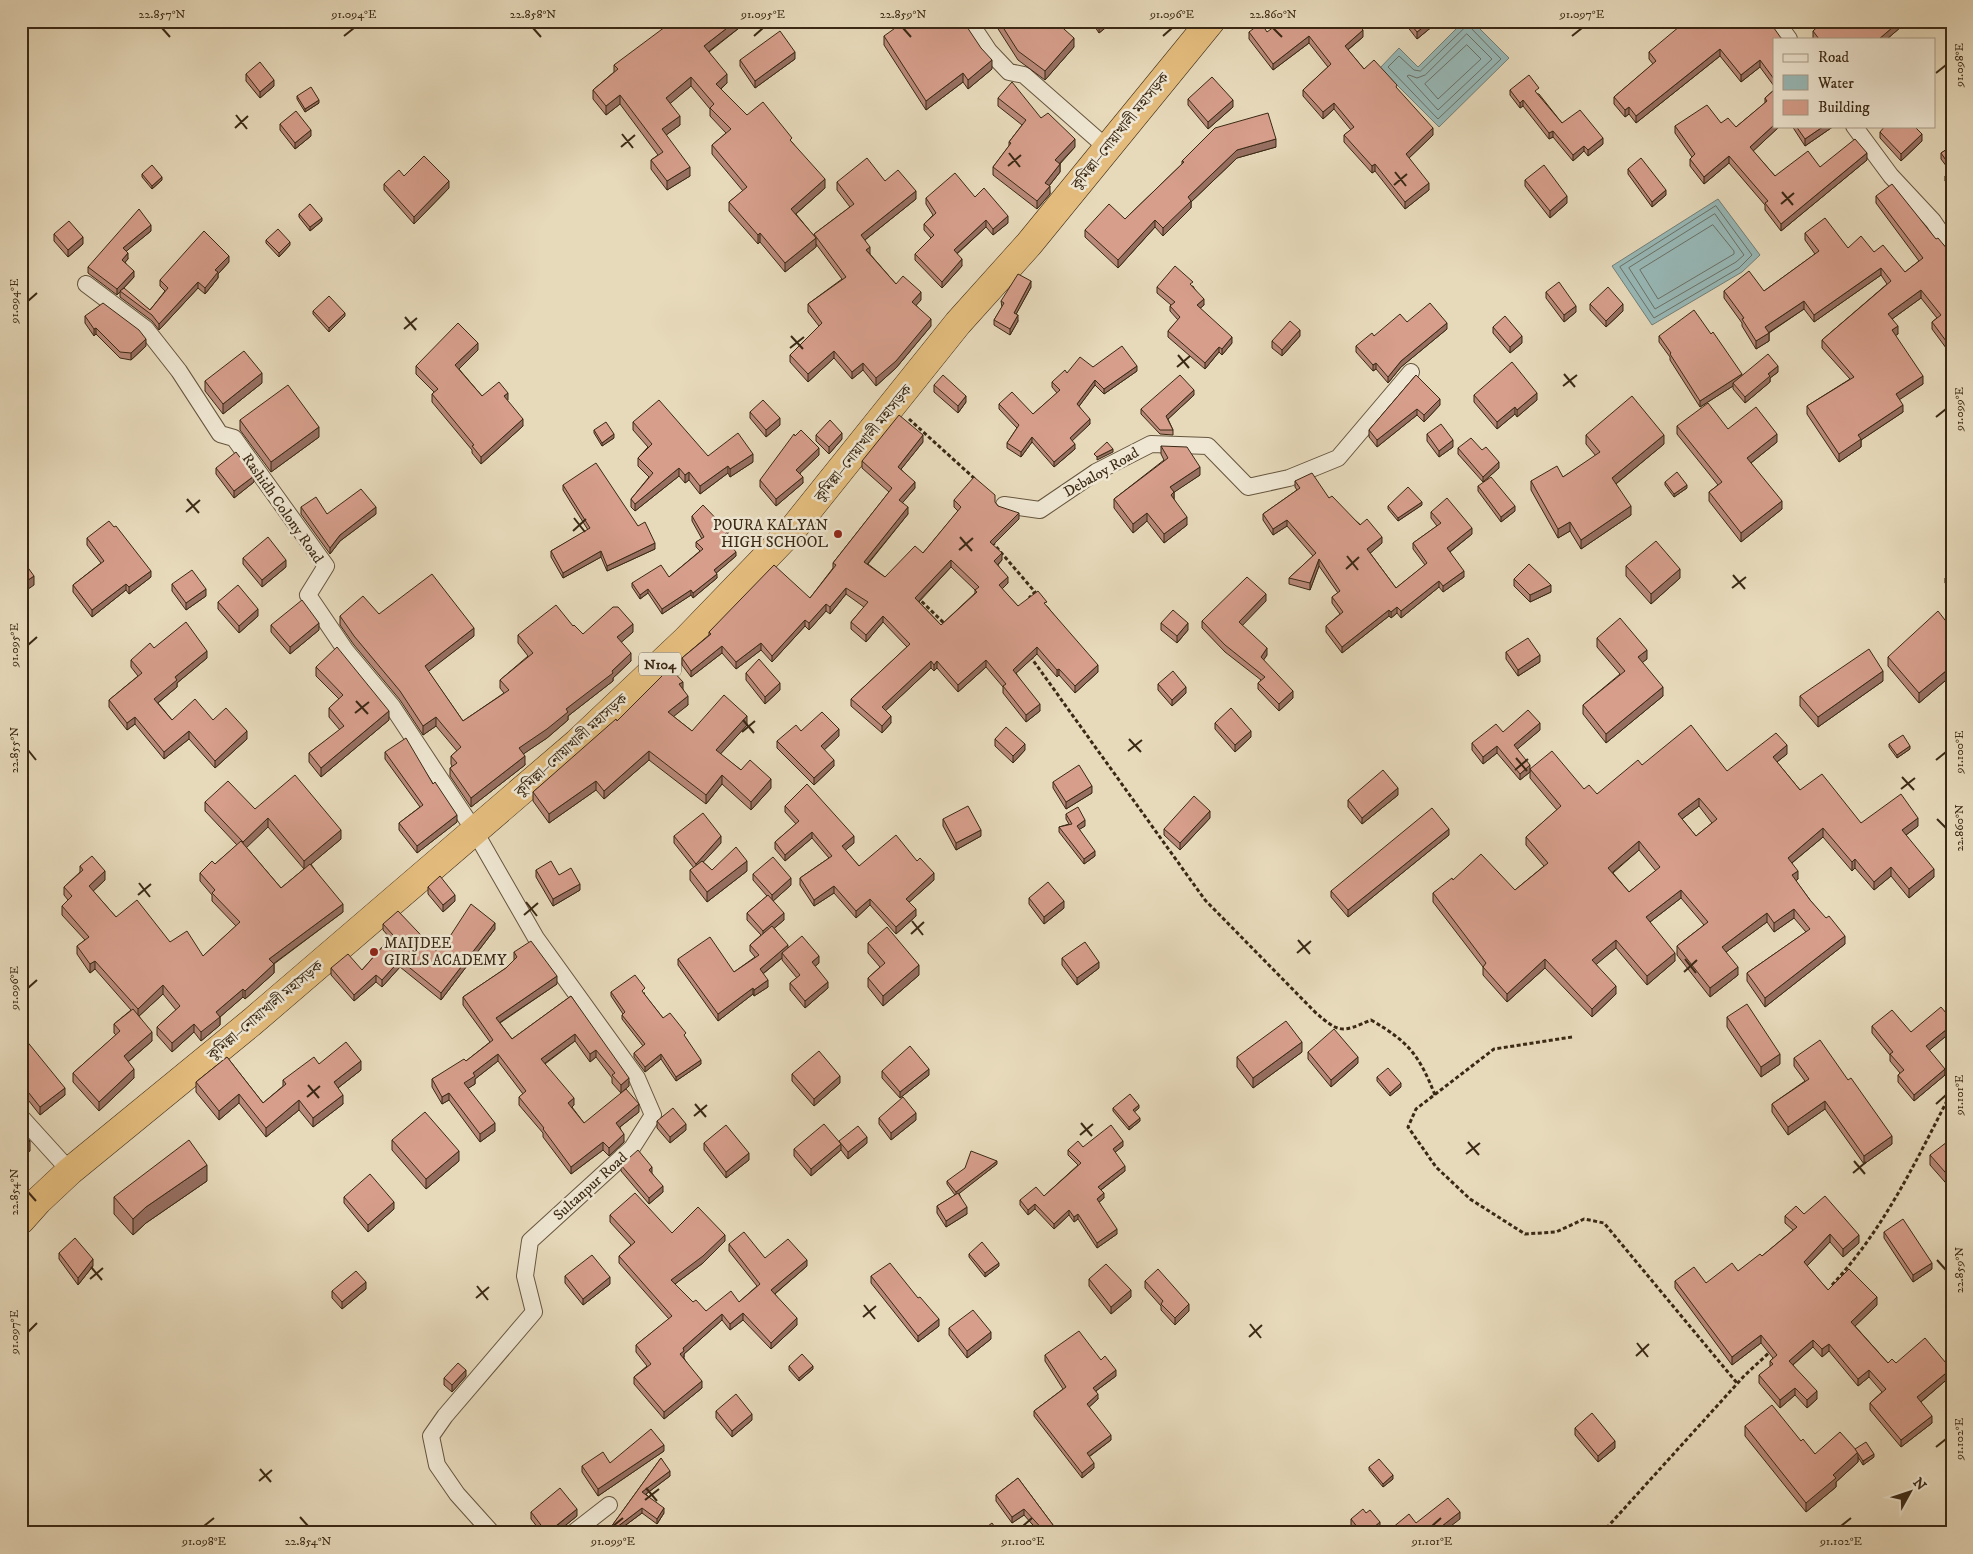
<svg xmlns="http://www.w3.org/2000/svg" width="1973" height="1554" font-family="'IM FELL DW Pica','Noto Serif Bengali',serif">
<rect width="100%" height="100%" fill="#e7dabb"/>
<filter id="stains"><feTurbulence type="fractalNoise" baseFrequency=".004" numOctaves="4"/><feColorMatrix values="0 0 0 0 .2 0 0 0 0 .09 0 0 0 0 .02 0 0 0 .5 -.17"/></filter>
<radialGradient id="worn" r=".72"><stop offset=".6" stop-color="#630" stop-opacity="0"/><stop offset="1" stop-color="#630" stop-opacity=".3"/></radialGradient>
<g fill="#98b9b8" stroke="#737f77">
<path d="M1464 21H1472L1509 58 1439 127 1380 68 1399 48 1418 67Z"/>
<path d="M1718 199 1760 255 1742 272 1652 325 1612 266Z"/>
</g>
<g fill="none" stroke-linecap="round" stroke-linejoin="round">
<g stroke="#6a7166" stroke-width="1">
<path d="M1468 25 1501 59 1438 119 1388 67 1399 56 1414 70 1420 71Z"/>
<path d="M1467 34 1492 59 1438 110 1407 76 1409 75 1417 78 1425 75Z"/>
<path d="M1467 45 1481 59 1438 99 1425 84Z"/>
<path d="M1716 206 1752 255 1739 268 1654 318 1620 267Z"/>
<path d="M1715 214 1744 255 1736 262 1655 309 1629 268Z"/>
<path d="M1713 225 1734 251V254L1658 299 1640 270Z"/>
</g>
<defs>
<g id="street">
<path d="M969 21 989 51 1009 72 1024 75 1106 147"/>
<path d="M1776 21 1789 39"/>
<path d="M1854 126 1891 176 1933 221 1952 249"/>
<path d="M86 284 146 329 179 371 220 434 234 438 326 566 308 595 346 651 392 706 474 830 536 938 637 1078 653 1115 632 1148 530 1241 525 1276 534 1312 445 1416 431 1436 437 1465 457 1494 492 1533"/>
<path d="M1004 505 1040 510 1096 472 1151 444 1208 446 1248 487 1289 478 1338 458 1411 372"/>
<path d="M21 1117 70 1171"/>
<path d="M573 1533 609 1505"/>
</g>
<path id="highway" d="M21 1220 38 1201 70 1171 252 1022 577 743 686 640 793 529 958 323 1029 244 1211 21"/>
</defs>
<use href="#street" stroke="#66553e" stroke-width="18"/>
<use href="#highway" stroke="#3b2915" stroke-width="29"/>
<g stroke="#3b2915" stroke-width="3" stroke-dasharray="4 2.5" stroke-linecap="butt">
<path d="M909 419 975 479"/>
<path d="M992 542 1035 592 1029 598"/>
<path d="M917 597 945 624"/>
<path d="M1030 656 1205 900 1315 1012C1339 1033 1341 1033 1371 1020 1409 1042 1419 1055 1435 1095"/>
<path d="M1572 1037 1494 1049 1416 1109 1408 1127 1436 1167 1470 1199 1525 1234 1556 1232 1584 1219 1604 1223 1737 1383"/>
<path d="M1832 1285C1885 1228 1917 1159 1952 1091"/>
<path d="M1602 1533 1745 1375 1772 1350"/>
</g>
<use href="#street" stroke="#efe7d3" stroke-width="16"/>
<use href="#highway" stroke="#e4bd7e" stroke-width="28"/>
</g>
<g fill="#b88878" stroke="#3b2915" fill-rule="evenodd">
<path d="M294 21H308L299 28Z"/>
<path d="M695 21H748L709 52 727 83 721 89 747 115 792 142 825 188 796 214 814 236V234L850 207 837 190V182L885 181 916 199 865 240 870 254 896 284 921 300 916 305 931 326 896 368 876 386 863 370 852 379 834 358 808 382 790 362V355L819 326 808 312V304L842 279 816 244V247L785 272 760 242 758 244 729 211V202L743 191 712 154V145L726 133 710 116V109L691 86 670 103 680 125 666 135 690 176 667 190 651 169V160L658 155 620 104 606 115 593 99V90L614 72V65Z"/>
<path d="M993 21H1057L1056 22 1074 47 1045 80 1018 60Z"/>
<path d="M1091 21H1114L1099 33Z"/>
<path d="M1403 21H1439L1417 39Z"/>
<path d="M1495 21H1508L1499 28Z"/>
<path d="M1543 21H1557L1548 28Z"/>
<path d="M1823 21H1867L1870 25 1908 21 1887 39H1813V31L1823 22Z"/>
<path d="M1249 32H1267L1363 37 1348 50 1364 69 1397 89 1433 135 1409 158 1429 190 1405 209 1375 171 1372 173 1344 142V135L1351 130 1334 109 1323 119 1303 96V90L1328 67 1309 43 1273 70 1249 39Z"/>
<path d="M884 36 992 69 968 89 963 82 926 110 884 45Z"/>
<path d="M1774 39V86L1760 67 1741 82 1720 56 1636 123 1629 114 1625 117 1614 104V97L1653 64 1649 59V52Z"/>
<path d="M795 59 755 88 740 66V60Z"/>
<path d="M246 74 274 86 260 98 246 81Z"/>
<path d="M1510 90 1539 94 1562 123 1603 144 1588 156 1584 151 1573 161 1553 137 1549 139 1523 106 1520 108 1510 95Z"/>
<path d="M1774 90V126H1780L1753 151 1775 176 1820 167 1867 160 1781 231 1765 210V205L1729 163 1704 184 1690 166V159L1692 157 1675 133V126L1721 123 1736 127 1765 103V98Z"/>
<path d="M297 96 319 103 305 112 297 99Z"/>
<path d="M998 98 1041 118 1075 147 1060 164V172L1049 186 1050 194 1037 209 993 175V167L1009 146V142L1022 125 998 106Z"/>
<path d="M1188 99 1233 107 1208 129 1188 105Z"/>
<path d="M280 124 311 136 295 149 280 130Z"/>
<path d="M1792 126H1834L1805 146Z"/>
<path d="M1880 132 1922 141 1901 161 1880 138Z"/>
<path d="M1952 146V189L1945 181V176L1950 171 1941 159V153Z"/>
<path d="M1276 147 1237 158 1191 202V208L1163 236 1155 227 1118 268 1085 237V230L1125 219 1182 164V161Z"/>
<path d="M1628 169 1666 195 1652 207 1628 174Z"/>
<path d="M142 174 162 180 152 189 142 177Z"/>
<path d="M404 176 449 188 414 224 384 190V184Z"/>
<path d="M1525 180 1567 203 1550 218 1525 186Z"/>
<path d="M1876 196 1948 254 1952 259V356L1932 329V322L1937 318 1921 298 1892 319 1898 334 1895 335 1923 384 1899 399 1903 412 1861 440V447L1839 462 1807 414V406L1850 379 1822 348V340L1887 284 1881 275 1814 322 1804 309 1769 333V341L1756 349 1742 326V323L1724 298V291H1764L1815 254 1805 240V233L1848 248 1874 252 1905 272 1919 261 1876 203Z"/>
<path d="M975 197 1008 223 993 235 986 227 957 254 962 266 942 288 915 260V254L931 238 924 230V224L933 215 926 204V198Z"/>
<path d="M299 214 322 221 310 231 299 217Z"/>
<path d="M151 231 126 251 128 259 125 262 134 277 122 290 150 310 165 291 160 286V280L229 262 218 274V278L205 294 198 288 159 330 152 321 120 297V292L117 295 88 273V267Z"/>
<path d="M54 234 83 244 68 257 54 241Z"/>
<path d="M266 240 290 245 279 257 266 243Z"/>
<path d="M1193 286 1204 305 1200 308 1232 343 1222 355 1219 352 1205 369 1168 337V331L1178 320 1170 311V306L1171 305 1157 293V287Z"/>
<path d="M1031 287 1016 314 1018 321 1010 335 994 325V320L1002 307 1001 301Z"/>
<path d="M1546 292 1576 312 1564 322 1546 298Z"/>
<path d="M1590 304 1623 311 1606 327 1590 310Z"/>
<path d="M313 311 345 316 329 332 313 314Z"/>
<path d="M85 316 146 346 131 360 120 358 96 334 94 336 85 323Z"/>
<path d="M1407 322 1447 329 1401 367 1388 383 1376 369 1373 371 1356 352V346Z"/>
<path d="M1493 327 1522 343 1510 353 1493 333Z"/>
<path d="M1300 336 1282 356 1272 348V341Z"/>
<path d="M1659 336 1742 376 1778 372 1770 378V382L1745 403 1733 389V386L1700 407 1670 360V357L1659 342Z"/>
<path d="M478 350 459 369 482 396 508 400 507 401 523 426 481 464 472 453V450L432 402V394L434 392 416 374V366Z"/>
<path d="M1093 367 1137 371 1104 394 1095 385 1079 406 1090 424 1072 440 1075 449 1054 467 1032 442 1021 457 1007 448V443L1017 428 999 409V404L1033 414 1057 393 1052 387V382L1067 373Z"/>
<path d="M1416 375 1440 405 1424 422 1417 415 1377 447 1369 437V430Z"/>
<path d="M205 381 262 383 223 414 205 391Z"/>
<path d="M934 385 966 402 958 413 934 392Z"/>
<path d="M1194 395 1168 419 1173 430V435L1160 434 1141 414V409Z"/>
<path d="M1474 395 1537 400 1517 417 1515 414 1497 429 1474 402Z"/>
<path d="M750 412 780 425 766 437 750 418Z"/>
<path d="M240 420 319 437 271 472 240 430Z"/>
<path d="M633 422 708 456 753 462 730 477 728 473 700 494 689 480 685 483 679 476 635 511 631 507V499L649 477 638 466V458L648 447 633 430Z"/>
<path d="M1677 426 1728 429 1777 442 1751 463 1782 509 1741 542 1709 501V492L1718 485 1677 434Z"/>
<path d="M594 430 614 438 602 446 594 433Z"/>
<path d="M1427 434 1453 447 1439 457 1427 441Z"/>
<path d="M816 435 842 439 829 454 816 441Z"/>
<path d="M1586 435 1664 444 1616 484 1631 515 1581 549 1570 531 1558 538 1531 490V481L1563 477 1596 456 1586 444Z"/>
<path d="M923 442 901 469 915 488 902 503 908 514 868 564 885 577 923 553 958 511 954 507V500L995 502 998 506 1019 519 993 545 1002 560 998 565 1008 583 1002 589 1018 606H1047L1098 672 1075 693 1059 675 1057 677 1037 654 1016 673 1040 711 1026 722 1003 693V687L986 667 958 692 937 668 934 671 931 668 885 711 891 723 882 733 851 706V699L907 647 883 622 866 642 851 629V622L864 607 846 594 830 614 826 611 809 630 805 626 772 662 761 650 736 669 722 653 691 677 682 665V658L709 635V632L810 598 833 568V563L889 492 862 468V461ZM951 567 975 590V593L941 625 919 602Z"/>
<path d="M1161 446 1200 475 1174 492V499L1187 525 1164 543 1147 521 1133 533 1114 508V499L1164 460 1161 454Z"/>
<path d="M1458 448 1499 468 1483 482 1458 454Z"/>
<path d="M819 455 800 473 803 483 776 506 760 487V480Z"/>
<path d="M216 468 254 482 234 498 216 474Z"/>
<path d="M1295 481 1329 498 1382 543 1370 553 1396 588 1425 565 1413 549V543L1437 526 1431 518V512L1472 534 1450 552 1464 577 1443 592 1439 587 1401 618 1397 613 1391 618 1389 616 1342 653 1326 632V626L1340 614 1332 603V597L1338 593 1319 566 1310 590 1289 584V578L1313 556 1287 526 1273 535 1263 520V514L1297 490 1295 487Z"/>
<path d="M1665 482 1687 488 1674 497 1665 485Z"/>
<path d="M563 485 638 526 655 549 607 571 601 557 563 578 551 557V551L588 530 563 490Z"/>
<path d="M1478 486 1515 511 1501 522 1478 491Z"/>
<path d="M1422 505 1398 521 1388 509V506Z"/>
<path d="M301 507 327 514H376L340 541 330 554 301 514Z"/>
<path d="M692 516 728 536 725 539 736 556 716 573 717 578 693 598 691 595 662 614 648 593 640 599 632 587V583L669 577 700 551 696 547V542L702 539 692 521Z"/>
<path d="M87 538 151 577 129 594 126 590 92 617 73 592V585L101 563 87 545Z"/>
<path d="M243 558 286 567 262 587 243 564Z"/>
<path d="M1626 566 1680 578 1651 604 1626 576Z"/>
<path d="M1952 573V591L1945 583V578Z"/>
<path d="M1514 579 1551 592 1530 602 1514 586Z"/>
<path d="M172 584 206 596 186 610 172 591Z"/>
<path d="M1266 601 1242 625 1267 655 1263 660 1293 698 1279 711 1258 689V683L1261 680 1225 652 1202 628V621Z"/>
<path d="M218 602 258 616 239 633 218 609Z"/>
<path d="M379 614 474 636 428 671 463 721 504 693 500 688V680L528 656 518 643V635L573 626 583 634 633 632 621 642 631 661 613 678V681L568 716V720L547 738 523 754 525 765 471 807 450 776V768L452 766 451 764V756L457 751 436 726 423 735 400 700 354 645 340 625V616Z"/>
<path d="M1161 623 1188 630 1177 643 1161 630Z"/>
<path d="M271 625 319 630 290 654 271 632Z"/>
<path d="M1952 629V675L1919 703 1888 666V657Z"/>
<path d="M1597 638 1647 659 1642 662 1663 696 1606 743 1583 714V705L1620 674 1597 647Z"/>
<path d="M154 648 207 658 177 683V687L158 703 172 720H213L247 739 215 768 189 739 164 759 135 724 127 730 109 707V700L138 676 131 667V660Z"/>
<path d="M1506 652 1540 662 1518 676 1506 659Z"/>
<path d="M316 667 389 720 321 777 309 762V753L340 730 329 717V708L339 699 316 676Z"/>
<path d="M746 673 780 690 765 704 746 680Z"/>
<path d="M1883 681 1818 727 1800 706V696Z"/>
<path d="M1158 684 1186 693 1172 706 1158 690Z"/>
<path d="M683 689 688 705 673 716 692 731 747 725 720 754 741 770 771 788 751 810 722 784 706 804 649 760 604 799 596 790 549 823 533 801V792L617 721Z"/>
<path d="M1215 723 1251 737 1235 752 1215 729Z"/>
<path d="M1540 730 1517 749 1530 772 1520 780 1497 753 1483 764 1472 750V743Z"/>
<path d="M801 731 839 736 824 750 834 766 814 785 777 748V741Z"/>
<path d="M995 739 1025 750 1013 763 995 746Z"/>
<path d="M1889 744 1910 749 1897 758 1889 747Z"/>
<path d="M385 752 433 784 457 822 417 853 399 830V823L420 807 385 759Z"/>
<path d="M1787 754 1777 762 1800 790 1861 823 1918 826 1906 835 1934 877 1909 898 1891 876 1874 890 1855 868 1852 871 1823 837 1792 863 1798 879 1796 881 1810 900 1845 944 1765 1007 1747 981V973L1806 932 1794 918 1774 932 1767 922 1726 952 1738 975 1710 997 1677 955V946L1704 925 1681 898 1650 922 1675 961 1647 985 1616 948 1596 964 1616 994 1592 1017 1545 968 1507 1002 1483 975V967L1433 902V893L1453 880 1515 890 1544 866 1526 845V837L1557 810 1530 778V769L1597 794 1642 765 1727 771ZM1699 806 1712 823 1696 836 1682 819ZM1639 850 1656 871 1629 892 1613 873Z"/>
<path d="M1053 782 1092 793 1066 809 1053 788Z"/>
<path d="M1398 795 1362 824 1348 807V800Z"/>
<path d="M205 802 255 809 341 839 311 864 343 912 274 964V973L245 999 243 997 220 1017V1025L201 1041 194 1032 172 1052 157 1035V1027L176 1010 163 994 139 1016 152 1041 128 1062 134 1078 99 1111 73 1082V1073L116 1035 114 1033V1024L131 1010 95 969 90 973 77 954V946L85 940 62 915V906L68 900 64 895V887L80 872V866L105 880 93 891 116 917 170 942 203 956 236 926 212 901V895L200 881V873L215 864 237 845 205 811ZM268 827 304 869 281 888 246 847Z"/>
<path d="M785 806 854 843 845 850 859 866 917 861 934 880 909 902 916 916 896 934 870 905 856 918 834 893 814 906 800 885V878L829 858 812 838 785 861 775 849V842L796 824 785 812Z"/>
<path d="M1066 814 1085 826 1079 829 1095 856 1084 864 1059 832V827L1069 824 1066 819Z"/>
<path d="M1210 818 1180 850 1164 835V829Z"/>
<path d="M943 819 981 836 956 850 943 826Z"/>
<path d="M1449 835 1348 917 1331 897V891Z"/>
<path d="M674 836 721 843 703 862 712 870 747 871 707 902 690 880V870L694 868 674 843Z"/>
<path d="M536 870 559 875 580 890 553 906 536 877Z"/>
<path d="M753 874 791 885 773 901 784 920 774 928 788 948 819 963 815 966 828 988 805 1008 790 990V983L797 978 782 960V958L763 974 768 987 754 996 753 994 718 1021 678 965V959L734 972 755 957 750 951V945L761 935 747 920V913L767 896 753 880Z"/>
<path d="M428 887 455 901 443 912 428 894Z"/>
<path d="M1029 898 1064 908 1044 924 1029 904Z"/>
<path d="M383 924 436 951 443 947 495 929 441 1000 400 967 382 987 376 982 354 1001 331 975V968L362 970 390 938 383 930Z"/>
<path d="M868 943 919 975 883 1006 868 987V978L880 967 868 953Z"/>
<path d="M514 952 557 984 500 1023 512 1039 571 996 629 1086 621 1093 612 1083V1078L596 1057 590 1062 575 1041 545 1064 574 1105 572 1107 584 1123 639 1112 620 1127 624 1142 609 1156 603 1150 571 1174 543 1137V1133L519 1105V1097L523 1094 498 1061 475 1079V1084L468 1088 495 1131 480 1142 449 1100 442 1104 432 1087V1079L466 1061 490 1042 463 1005V997L506 968 514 960Z"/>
<path d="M1062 958 1099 968 1077 985 1062 965Z"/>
<path d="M611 992 645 993 644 994 663 1018 686 1038 701 1064 676 1081 661 1059 645 1072 634 1057V1053L643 1046 622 1019V1015L623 1014 611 996Z"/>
<path d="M1727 1017 1780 1064 1761 1077 1727 1027Z"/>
<path d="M1952 1020V1031L1929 1050 1945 1075 1914 1101 1898 1082V1075L1900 1073 1890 1061V1055L1872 1033V1026L1911 1032Z"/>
<path d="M21 1034 65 1095 40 1115 21 1091Z"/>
<path d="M1302 1052 1253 1088 1237 1067V1057Z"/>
<path d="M1308 1052 1358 1063 1331 1087 1308 1059Z"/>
<path d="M227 1057 263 1103 283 1086V1080L319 1064 361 1070 338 1088 343 1104 313 1127 299 1110 266 1137 239 1103 219 1120 196 1092V1082Z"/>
<path d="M1794 1058 1848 1080 1892 1144 1864 1164 1825 1109 1788 1135 1772 1112V1104L1805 1081 1794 1066Z"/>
<path d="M882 1071 929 1075 900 1098 882 1078Z"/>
<path d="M792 1074 840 1083 814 1106 792 1081Z"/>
<path d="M1377 1077 1401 1087 1390 1096 1377 1081Z"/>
<path d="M1113 1108H1139L1134 1112 1140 1121 1129 1130 1113 1111Z"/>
<path d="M879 1118 916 1120 891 1140 879 1124Z"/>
<path d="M657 1121 686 1130 670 1143 657 1128Z"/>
<path d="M392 1140 459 1161 426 1189 392 1150Z"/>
<path d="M839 1142 867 1143 848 1159 841 1150 811 1176 794 1156V1149Z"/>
<path d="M704 1143 749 1160 726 1178 704 1150Z"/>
<path d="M1123 1146 1115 1152 1125 1171 1101 1190 1104 1198 1099 1202 1117 1234 1097 1248 1078 1219 1074 1222 1069 1215 1054 1229 1035 1209 1028 1215 1020 1205V1200L1044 1196 1078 1165 1068 1155V1150L1083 1147Z"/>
<path d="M1952 1148V1190L1930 1165V1155Z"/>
<path d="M997 1164 959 1193 967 1214 946 1227 937 1213V1206L955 1195 947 1184V1181Z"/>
<path d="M621 1165 652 1173 663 1192 649 1204 621 1171Z"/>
<path d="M207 1181 146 1223 133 1235 114 1214V1197Z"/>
<path d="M344 1197 394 1209 368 1232 344 1203Z"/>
<path d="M1804 1214 1859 1243 1843 1257 1830 1242 1807 1266 1828 1290 1877 1305 1855 1326 1888 1363H1896L1951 1376 1921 1402 1932 1423 1901 1447 1870 1410V1403L1882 1392 1869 1377 1858 1386 1829 1351 1822 1357 1813 1347 1793 1365 1817 1399 1807 1408 1795 1395 1780 1408 1759 1383V1375L1770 1367V1361L1773 1358 1761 1343 1732 1365 1675 1288V1281L1706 1283 1738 1271 1762 1256 1793 1230 1785 1223V1216Z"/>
<path d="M610 1215 672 1233 725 1241 703 1263 675 1284 693 1302 706 1311 739 1302 757 1286 729 1251V1244L765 1258 807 1266 775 1294 797 1325 771 1349 743 1320 730 1330 722 1320 684 1354V1358L702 1388 664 1419 634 1384V1377L647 1366 636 1352V1345L669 1319 619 1263V1256L631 1245 610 1222Z"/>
<path d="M1884 1232 1932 1269 1913 1282 1884 1238Z"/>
<path d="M59 1253 93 1266 78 1285 59 1259Z"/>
<path d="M969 1254 999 1266 985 1277 969 1257Z"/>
<path d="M565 1276 610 1284 583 1305 565 1283Z"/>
<path d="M871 1276 939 1326 918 1342 871 1283Z"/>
<path d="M1089 1279 1131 1297 1111 1314 1089 1286Z"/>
<path d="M1145 1281 1189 1311 1175 1325 1161 1310V1306L1145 1288Z"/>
<path d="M366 1289 342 1309 332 1298V1291Z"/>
<path d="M949 1328 991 1339 967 1358 949 1335Z"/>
<path d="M1045 1355 1101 1360 1116 1376 1096 1391 1098 1399 1089 1407 1111 1440 1089 1457 1094 1468 1082 1478 1034 1416V1411L1063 1389 1045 1361Z"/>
<path d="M789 1366 813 1369 799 1381 789 1370Z"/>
<path d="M466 1376 452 1392 444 1385V1378Z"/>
<path d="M716 1411 752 1420 732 1437 716 1418Z"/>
<path d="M1745 1426 1801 1441 1815 1454 1855 1449 1874 1457 1863 1465 1858 1457V1462L1836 1482V1487L1806 1512 1745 1436Z"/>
<path d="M1575 1428 1615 1448 1598 1462 1575 1435Z"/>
<path d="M664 1451 598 1496 582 1472V1466L610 1463Z"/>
<path d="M661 1458 670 1476 646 1494 664 1513 657 1524 642 1513 615 1533H611V1527Z"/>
<path d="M1369 1467 1393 1479 1383 1487 1369 1470Z"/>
<path d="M1018 1478 1059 1533H1040L1024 1515 1012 1523 996 1501V1495Z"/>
<path d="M531 1512 577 1516 556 1533H542L531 1519Z"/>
<path d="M1351 1519 1380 1528 1375 1533H1357L1351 1526Z"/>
</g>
<g fill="#966f61" stroke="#3b2915">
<path d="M303 21H308L299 28V25Z"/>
<path d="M736 21H748L704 55V46Z"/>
<path d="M1105 21H1114L1099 33V27Z"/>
<path d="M1431 21H1439L1417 39V32Z"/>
<path d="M1499 21H1508L1499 28Z"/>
<path d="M1548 21H1557L1548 28Z"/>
<path d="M1900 21H1908L1887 39H1879Z"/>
<path d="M1363 30V37L1345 52V46Z"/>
<path d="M1309 36V43L1273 70V64Z"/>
<path d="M1074 38V47L1045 80V71Z"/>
<path d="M1720 49V56L1636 123V116Z"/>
<path d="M795 52V59L755 88V81Z"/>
<path d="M992 60V69L968 89V80Z"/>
<path d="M1760 60V67L1741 82V75Z"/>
<path d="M963 73V82L926 110V101Z"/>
<path d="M727 74V83L716 93V84Z"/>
<path d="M691 77V86L666 107V98Z"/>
<path d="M274 80V86L260 98V92Z"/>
<path d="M620 95V104L606 115V106Z"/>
<path d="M319 100V103L305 112V109Z"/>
<path d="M1233 100V107L1208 129V122Z"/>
<path d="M1523 100V106L1520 108V103Z"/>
<path d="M1334 103V109L1323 119V112Z"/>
<path d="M1629 107V114L1625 117V110Z"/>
<path d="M680 116V125L662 138V129Z"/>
<path d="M1774 125V126H1780L1750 154V147Z"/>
<path d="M1824 126H1834L1805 146V139Z"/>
<path d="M1433 128V135L1406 161V154Z"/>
<path d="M311 130V136L295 149V143Z"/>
<path d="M1553 131V137L1549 139V133Z"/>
<path d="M1922 134V141L1901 161V154Z"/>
<path d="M1603 138V144L1588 156V150Z"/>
<path d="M1075 139V147L1055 168V160Z"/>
<path d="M1276 139V147L1237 158 1191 202V208L1163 236V228L1188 197 1237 150Z"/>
<path d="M1584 146V151L1573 161V155Z"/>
<path d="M1867 153V160L1781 231V224Z"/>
<path d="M1729 156V163L1704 184V177Z"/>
<path d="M1060 164V172L1045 191V183Z"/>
<path d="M1375 164V171L1372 173V166Z"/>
<path d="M690 167V176L667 190V181Z"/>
<path d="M162 177V180L152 189V186Z"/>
<path d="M825 179V188L791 218V209Z"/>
<path d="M449 181V188L414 224V217Z"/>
<path d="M1429 183V190L1405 209V202Z"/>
<path d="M1050 186V194L1037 209V201Z"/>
<path d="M1666 190V195L1652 207V202Z"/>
<path d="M916 191V199L861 243V235Z"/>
<path d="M1567 196V203L1550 218V211Z"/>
<path d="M1008 216V223L993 235V229Z"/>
<path d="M322 218V221L310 231V227Z"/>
<path d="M986 220V227L954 256V250Z"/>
<path d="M1155 220V227L1118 268V260Z"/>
<path d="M151 225V231L123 254V248Z"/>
<path d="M760 233V242L758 244V235Z"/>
<path d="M83 237V244L68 257V250Z"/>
<path d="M816 238V247L785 272V263Z"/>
<path d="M290 242V245L279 257V253Z"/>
<path d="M870 247V254L866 250Z"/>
<path d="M128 253V259L122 266V260Z"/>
<path d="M229 256V262L218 274V278L205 294V288L215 270Z"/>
<path d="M962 259V266L942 288V282Z"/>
<path d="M1881 268V275L1814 322V315Z"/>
<path d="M134 271V277L117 295V289Z"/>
<path d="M1031 281V287L1014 318V313Z"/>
<path d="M198 282V288L159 330V324Z"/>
<path d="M1921 290V298L1888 322V314Z"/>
<path d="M921 292V300L912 310V302Z"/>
<path d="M1204 299V305L1197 311V305Z"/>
<path d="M1804 301V309L1765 335V327Z"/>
<path d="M1623 304V311L1606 327V321Z"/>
<path d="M1576 306V312L1564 322V315Z"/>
<path d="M345 313V316L329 332V328Z"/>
<path d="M1018 315V321L1010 335V329Z"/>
<path d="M931 319V326L896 368 876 386V378Z"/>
<path d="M1447 323V329L1401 367 1388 383V377L1401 361Z"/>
<path d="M1898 326V334L1892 338V330Z"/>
<path d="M96 328V334L94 336V329Z"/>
<path d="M1300 330V336L1282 356V350Z"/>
<path d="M1769 333V341L1756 349V341Z"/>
<path d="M1522 336V343L1510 353V347Z"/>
<path d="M1232 337V343L1222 355V349Z"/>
<path d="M146 339V346L131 360V353Z"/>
<path d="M478 343V350L455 373V365Z"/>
<path d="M1219 347V352L1205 369V363Z"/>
<path d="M834 351V358L808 382V374Z"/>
<path d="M863 363V370L852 379V372Z"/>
<path d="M1376 363V369L1373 371V365Z"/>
<path d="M1137 366V371L1104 394V389Z"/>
<path d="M1778 366V372L1770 378V382L1745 403V397L1768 374Z"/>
<path d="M262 373V383L223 414V404Z"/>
<path d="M1742 374V380L1733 383V386L1700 407V401Z"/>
<path d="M1923 376V384L1896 402V394Z"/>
<path d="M1095 380V385L1077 409V404Z"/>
<path d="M1194 390V395L1166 421V416Z"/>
<path d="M508 393V400L504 404V396Z"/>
<path d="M1537 393V400L1517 417V410Z"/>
<path d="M966 396V402L958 413V406Z"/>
<path d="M1440 399V405L1424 422V415Z"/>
<path d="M1903 405V412L1861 440V447L1839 462V454L1858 435Z"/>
<path d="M1515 407V414L1497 429V422Z"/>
<path d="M1417 409V415L1377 447V440Z"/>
<path d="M780 418V425L766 437V430Z"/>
<path d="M523 419V426L481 464V457Z"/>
<path d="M1090 419V424L1070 443V438Z"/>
<path d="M319 427V437L271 472V462Z"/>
<path d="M842 433V439L829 454V447Z"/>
<path d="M614 434V438L602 446V443Z"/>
<path d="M1777 434V442L1747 466V458Z"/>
<path d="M923 435V442L898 473V467Z"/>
<path d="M1664 435V444L1612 487V478Z"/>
<path d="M1032 437V442L1021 457V452Z"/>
<path d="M1453 440V447L1439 457V451Z"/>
<path d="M1075 444V449L1054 467V462Z"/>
<path d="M819 448V455L796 477V470Z"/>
<path d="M1113 449V452L1097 460V457Z"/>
<path d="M753 454V462L730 477V469Z"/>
<path d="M1499 462V468L1483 482V477Z"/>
<path d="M728 466V473L700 494V486Z"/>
<path d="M1200 467V475L1170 495V487Z"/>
<path d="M679 468V476L635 511V504Z"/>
<path d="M689 472V480L685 483V475Z"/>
<path d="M254 476V482L234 498V491Z"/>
<path d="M803 477V483L776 506V499Z"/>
<path d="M915 482V488L899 507V500Z"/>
<path d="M1687 485V488L1674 497V494Z"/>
<path d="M1174 492V501L1171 495Z"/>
<path d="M1782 501V509L1741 542V533Z"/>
<path d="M1422 502V505L1398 521V518Z"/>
<path d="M1515 506V511L1501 522V517Z"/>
<path d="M1631 506V515L1581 549V540Z"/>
<path d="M376 507V514L340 541 330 554V548L340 535Z"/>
<path d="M908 507V514L864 568V562Z"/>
<path d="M1019 513V519L990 548V542Z"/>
<path d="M1147 513V521L1133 533V524Z"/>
<path d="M1187 517V525L1164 543V534Z"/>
<path d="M1287 520V526L1273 535V529Z"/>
<path d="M1570 522V531L1558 538V529Z"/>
<path d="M1472 528V534L1447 554V548Z"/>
<path d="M728 531V536L723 541V536Z"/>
<path d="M1382 537V543L1367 556V549Z"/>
<path d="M655 543V549L607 571V566Z"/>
<path d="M601 551V557L563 578V573Z"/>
<path d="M736 552V556L714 575V570Z"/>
<path d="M1002 553V560L994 568V561Z"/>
<path d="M1319 559V566L1310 590V583Z"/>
<path d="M286 560V567L262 587V580Z"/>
<path d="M951 560V567L915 605V598Z"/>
<path d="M1680 569V578L1651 604V594Z"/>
<path d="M151 571V577L129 594V587Z"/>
<path d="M1464 571V577L1443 592V586Z"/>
<path d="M717 574V578L693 598V593Z"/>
<path d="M34 576V585L21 594V585Z"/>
<path d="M1008 577V583L999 592V585Z"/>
<path d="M1439 581V587L1401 618V611Z"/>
<path d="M126 584V590L92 617V610Z"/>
<path d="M1551 585V592L1530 602V595Z"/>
<path d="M846 588V594L830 614V607Z"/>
<path d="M206 589V596L186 610V603Z"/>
<path d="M648 589V593L640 599V595Z"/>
<path d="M691 590V595L662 614V609Z"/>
<path d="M1266 594V601L1239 629V622Z"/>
<path d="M826 604V611L809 630V623Z"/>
<path d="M1397 607V613L1391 618V612Z"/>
<path d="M258 609V616L239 633V626Z"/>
<path d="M1389 610V616L1342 653V647Z"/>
<path d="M883 616V622L866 642V635Z"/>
<path d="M805 620V626L772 662V656Z"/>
<path d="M319 623V630L290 654V647Z"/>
<path d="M1188 623V630L1177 643V636Z"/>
<path d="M633 624V632L617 646V637Z"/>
<path d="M474 628V636L425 674V666Z"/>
<path d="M761 643V650L736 669V662Z"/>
<path d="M722 646V653L691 677V671Z"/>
<path d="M1037 647V654L1013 676V670Z"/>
<path d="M1267 648V655L1261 664V657Z"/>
<path d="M1647 650V659L1638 666V657Z"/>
<path d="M207 651V658L177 683V687L154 706V699L175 677Z"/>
<path d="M631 653V661L613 678V681L568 716V720L547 738 519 757V748L612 671Z"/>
<path d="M1540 655V662L1518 676V670Z"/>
<path d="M986 660V667L958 692V685Z"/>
<path d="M931 661V668L882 714V707Z"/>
<path d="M937 661V668L934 671V665Z"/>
<path d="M1098 665V672L1075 693V686Z"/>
<path d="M1952 666V675L1919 703V693Z"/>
<path d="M1059 669V675L1057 677V670Z"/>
<path d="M1883 671V681L1818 727V717Z"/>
<path d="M683 682V691L679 684Z"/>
<path d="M780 683V690L765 704V697Z"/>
<path d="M1186 687V693L1172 706V700Z"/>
<path d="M1663 687V696L1606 743V734Z"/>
<path d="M1293 691V698L1279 711V704Z"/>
<path d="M688 696V705L668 721V712Z"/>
<path d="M1040 704V711L1026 722V715Z"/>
<path d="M389 711V720L321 777V768Z"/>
<path d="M747 716V725L716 759V750Z"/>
<path d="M891 716V723L882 733V726Z"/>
<path d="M135 717V724L127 730V723Z"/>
<path d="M436 717V726L423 735V726Z"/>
<path d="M1540 723V730L1514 752V745Z"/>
<path d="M839 729V736L821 753V746Z"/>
<path d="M189 731V739L164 759V752Z"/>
<path d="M247 731V739L215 768V761Z"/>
<path d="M1251 731V737L1235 752V745Z"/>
<path d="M1025 744V750L1013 763V756Z"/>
<path d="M1787 745V754L1773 765V757Z"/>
<path d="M1497 746V753L1483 764V757Z"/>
<path d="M1910 746V749L1897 758V755Z"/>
<path d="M649 751V760L604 799V791Z"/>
<path d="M525 756V765L471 807V798Z"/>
<path d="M834 760V766L814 785V778Z"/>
<path d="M1530 765V772L1520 780V774Z"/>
<path d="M722 775V784L706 804V795Z"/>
<path d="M771 779V788L751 810V802Z"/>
<path d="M596 781V790L549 823V814Z"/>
<path d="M1092 786V793L1066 809V802Z"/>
<path d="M1398 788V795L1362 824V818Z"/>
<path d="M1699 798V806L1678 822V814Z"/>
<path d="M1210 811V818L1180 850V843Z"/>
<path d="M457 815V822L417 853V846Z"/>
<path d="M268 818V827L243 851V842Z"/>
<path d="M1918 818V826L1902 838V830Z"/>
<path d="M1085 820V826L1077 831V826Z"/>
<path d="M1823 828V837L1788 866V858Z"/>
<path d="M1449 829V835L1348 917V910Z"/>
<path d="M341 830V839L304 870V861Z"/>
<path d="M981 830V836L956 850V843Z"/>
<path d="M812 832V838L785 861V855Z"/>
<path d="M721 836V843L696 870V864Z"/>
<path d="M854 836V843L842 853V846Z"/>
<path d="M1639 841V850L1608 876V868Z"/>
<path d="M1095 851V856L1084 864V859Z"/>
<path d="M1855 859V868L1852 871V862Z"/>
<path d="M747 861V871L707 902V892Z"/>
<path d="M1891 867V876L1874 890V882Z"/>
<path d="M1934 869V877L1909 898V889Z"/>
<path d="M105 871V880L89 895V886Z"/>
<path d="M1798 871V879L1792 884V875Z"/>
<path d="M934 873V880L906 905V899Z"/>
<path d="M791 878V885L772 902V895Z"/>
<path d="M580 884V890L553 906V899Z"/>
<path d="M834 886V893L814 906V900Z"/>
<path d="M1681 890V898L1646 925V917Z"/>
<path d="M455 895V901L443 912V905Z"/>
<path d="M870 899V905L856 918V911Z"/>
<path d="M1064 901V908L1044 924V917Z"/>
<path d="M343 904V912L269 967V959Z"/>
<path d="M916 909V916L896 934V927Z"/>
<path d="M1794 909V918L1774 932V923Z"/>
<path d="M784 913V920L763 938V931Z"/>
<path d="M1767 913V922L1722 955V947Z"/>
<path d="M495 923V929L441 1000V993Z"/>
<path d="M1845 936V944L1765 1007V998Z"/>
<path d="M1616 940V948L1592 968V960Z"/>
<path d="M788 945V952L782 953V958L760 976V969Z"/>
<path d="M1675 953V961L1647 985V976Z"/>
<path d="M819 956V963L812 969V962Z"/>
<path d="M1545 959V968L1507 1002V994Z"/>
<path d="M400 960V967L382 987V980Z"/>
<path d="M95 961V969L90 973V964Z"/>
<path d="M1099 962V968L1077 985V978Z"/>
<path d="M274 964V973L245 999V991Z"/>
<path d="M919 965V975L883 1006V996Z"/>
<path d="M1738 967V975L1710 997V988Z"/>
<path d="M376 975V982L354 1001V995Z"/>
<path d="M557 976V984L496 1025V1018Z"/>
<path d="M768 980V987L754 996V990Z"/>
<path d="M828 982V988L805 1008V1001Z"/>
<path d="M163 985V994L138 1017V1009Z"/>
<path d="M1616 986V994L1592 1017V1009Z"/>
<path d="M753 988V994L718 1021V1014Z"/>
<path d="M243 989V997L220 1017V1025L201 1041V1032L216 1012Z"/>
<path d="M194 1024V1032L172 1052V1043Z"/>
<path d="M1952 1025V1031L1926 1053V1046Z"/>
<path d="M152 1032V1041L124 1065V1056Z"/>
<path d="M575 1034V1041L541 1066V1059Z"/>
<path d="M1302 1042V1052L1253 1088V1078Z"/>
<path d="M596 1050V1057L590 1062V1054Z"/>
<path d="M498 1054V1061L475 1079V1084L464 1091V1083L473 1073Z"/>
<path d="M661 1054V1059L645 1072V1067Z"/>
<path d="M1780 1054V1064L1761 1077V1067Z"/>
<path d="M1358 1057V1063L1331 1087V1080Z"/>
<path d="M701 1060V1064L676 1081V1077Z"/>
<path d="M361 1061V1070L334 1091V1082Z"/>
<path d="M134 1069V1078L99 1111V1102Z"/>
<path d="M929 1069V1075L900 1098V1092Z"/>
<path d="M1945 1069V1075L1914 1101V1095Z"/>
<path d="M840 1076V1083L814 1106V1099Z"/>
<path d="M629 1078V1086L621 1093V1085Z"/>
<path d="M1401 1083V1087L1390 1096V1093Z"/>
<path d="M65 1088V1095L40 1115V1107Z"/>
<path d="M449 1093V1100L442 1104V1097Z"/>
<path d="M239 1094V1103L219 1120V1111Z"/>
<path d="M343 1095V1104L313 1127V1118Z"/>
<path d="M574 1098V1105L568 1111V1103Z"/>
<path d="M299 1100V1110L266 1137V1128Z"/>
<path d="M1825 1101V1109L1788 1135V1127Z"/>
<path d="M639 1104V1112L616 1130V1123Z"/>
<path d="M1139 1105V1108L1133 1113V1110Z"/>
<path d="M916 1113V1120L891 1140V1133Z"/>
<path d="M1140 1118V1121L1129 1130V1127Z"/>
<path d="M495 1123V1131L480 1142V1134Z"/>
<path d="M686 1124V1130L670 1143V1137Z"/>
<path d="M624 1134V1142L609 1156V1148Z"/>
<path d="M1892 1136V1144L1864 1164V1156Z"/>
<path d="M867 1137V1143L848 1159V1152Z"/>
<path d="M30 1141V1151L21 1157V1148Z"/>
<path d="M1123 1141V1146L1113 1154V1149Z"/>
<path d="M603 1142V1150L571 1174V1167Z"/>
<path d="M841 1144V1150L811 1176V1169Z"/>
<path d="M459 1151V1161L426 1189V1179Z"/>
<path d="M749 1153V1160L726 1178V1172Z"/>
<path d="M997 1161V1164L956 1196V1192Z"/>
<path d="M207 1165V1181L146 1223 133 1235V1219L146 1207Z"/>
<path d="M1125 1166V1171L1098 1192V1187Z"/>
<path d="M652 1167V1173L649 1176V1170Z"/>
<path d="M663 1186V1192L649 1204V1198Z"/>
<path d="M1104 1193V1198L1097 1204V1199Z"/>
<path d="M394 1202V1209L368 1232V1225Z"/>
<path d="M1035 1204V1209L1028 1215V1210Z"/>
<path d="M967 1207V1214L946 1227V1221Z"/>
<path d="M1069 1210V1215L1054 1229V1224Z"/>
<path d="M1078 1214V1219L1074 1222V1217Z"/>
<path d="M1117 1229V1234L1097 1248V1243Z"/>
<path d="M1830 1234V1242L1804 1269V1262Z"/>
<path d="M725 1235V1241L703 1263 671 1287V1280Z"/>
<path d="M1859 1235V1243L1843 1257V1249Z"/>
<path d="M93 1259V1266L78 1285V1278Z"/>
<path d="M807 1260V1266L771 1297V1290Z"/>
<path d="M999 1263V1266L985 1277V1273Z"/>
<path d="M1932 1263V1269L1913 1282V1275Z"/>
<path d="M610 1277V1284L583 1305V1299Z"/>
<path d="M366 1282V1289L342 1309V1302Z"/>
<path d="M1131 1290V1297L1111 1314V1307Z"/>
<path d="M1877 1297V1305L1851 1330V1322Z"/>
<path d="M1189 1304V1311L1175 1325V1318Z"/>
<path d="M743 1313V1320L730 1330V1324Z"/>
<path d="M722 1314V1320L684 1354V1357L680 1360V1354L683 1348Z"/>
<path d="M797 1318V1325L771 1349V1343Z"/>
<path d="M939 1319V1326L918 1342V1336Z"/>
<path d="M991 1332V1339L967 1358V1351Z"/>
<path d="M1761 1335V1343L1732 1365V1357Z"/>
<path d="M1813 1340V1347L1789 1368V1361Z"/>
<path d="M1829 1344V1351L1822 1357V1349Z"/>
<path d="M813 1366V1369L799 1381V1378Z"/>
<path d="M1951 1369V1376L1917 1405V1397Z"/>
<path d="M466 1370V1376L452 1392V1385Z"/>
<path d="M1116 1370V1376L1093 1393V1388Z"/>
<path d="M1869 1370V1377L1858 1386V1379Z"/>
<path d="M702 1381V1388L664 1419V1412Z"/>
<path d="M1795 1388V1395L1780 1408V1400Z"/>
<path d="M1817 1391V1399L1807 1408V1400Z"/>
<path d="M1098 1394V1399L1087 1409V1404Z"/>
<path d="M752 1414V1420L732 1437V1431Z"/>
<path d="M1932 1416V1423L1901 1447V1440Z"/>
<path d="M1111 1435V1440L1087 1458V1453Z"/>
<path d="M1615 1441V1448L1598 1462V1456Z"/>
<path d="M664 1445V1451L598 1496V1489Z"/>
<path d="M1858 1452V1462L1836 1482V1487L1806 1512V1503L1833 1475Z"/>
<path d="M1874 1454V1457L1863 1465V1461Z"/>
<path d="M1094 1463V1468L1082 1478V1473Z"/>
<path d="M670 1471V1476L642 1497V1492Z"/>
<path d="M1393 1475V1479L1383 1487V1484Z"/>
<path d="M642 1508V1513L615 1533H613V1530Z"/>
<path d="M664 1508V1513L657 1524V1519Z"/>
<path d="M577 1509V1516L556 1533H548Z"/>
<path d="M1024 1509V1515L1012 1523V1517Z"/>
<path d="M1460 1512V1519L1442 1533H1433Z"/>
<path d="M1380 1522V1528L1375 1533H1367Z"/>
</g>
<g fill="#d69e8b" stroke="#3b2915" fill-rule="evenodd">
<path d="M296 21H303L299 25Z"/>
<path d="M673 21H692L693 23 695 21H736L704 46 727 74 716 84 747 115 763 102 792 138 790 140 825 179 791 209 816 238 785 263 760 233 758 235 729 202 747 187 712 145 731 129 710 108 714 104 691 77 666 98 680 116 662 129 690 167 667 181 651 160 663 152 620 95 606 106 593 90 618 69 614 65Z"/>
<path d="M905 21H963L981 48 992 60 968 80 963 73 926 101 884 36Z"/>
<path d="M999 21H1055L1074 38 1045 71 1018 51Z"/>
<path d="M1095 21H1105L1099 27Z"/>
<path d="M1282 21H1355L1363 30 1345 46 1364 69 1374 60 1397 85 1396 87 1433 128 1406 154 1429 183 1405 202 1375 164 1372 166 1344 135 1354 127 1334 103 1323 112 1303 90 1331 64 1309 36 1273 64 1249 32 1261 23 1267 32Z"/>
<path d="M1408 21H1431L1417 32Z"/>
<path d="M1686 21H1769L1781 38 1783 39H1774V79L1760 60 1741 75 1720 49 1636 116 1629 107 1625 110 1614 97 1656 61 1649 52Z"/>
<path d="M1824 21H1867L1870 25 1874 21H1900L1879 39H1819L1813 31Z"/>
<path d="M780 31 795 52 755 81 740 60Z"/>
<path d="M260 62 274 80 260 92 246 74Z"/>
<path d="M1529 75 1539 88 1535 91 1562 123 1580 110 1603 138 1588 150 1584 146 1573 155 1553 131 1549 133 1523 100 1520 103 1510 90Z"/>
<path d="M1212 77 1233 100 1208 122 1188 99Z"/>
<path d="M1012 82 1041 118 1048 113 1075 139 1055 160 1060 164 1045 183 1050 186 1037 201 993 167 1011 143 1009 142 1026 120 998 98Z"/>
<path d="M311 87 319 100 305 109 297 96Z"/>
<path d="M1774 90V125L1750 147 1775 176 1808 151 1820 167 1855 139 1867 153 1781 224 1765 203 1768 201 1729 156 1704 177 1690 159 1695 154 1675 126 1707 105 1721 123 1728 118 1736 127 1767 101 1765 98Z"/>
<path d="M296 111 311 130 295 143 280 124Z"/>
<path d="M1268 113 1276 139 1237 150 1188 197 1191 201 1163 228 1155 220 1118 260 1085 230 1109 204 1125 219 1184 162 1182 161 1215 128Z"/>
<path d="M1796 126H1824L1805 139Z"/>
<path d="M1885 126H1914L1922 134 1901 154 1880 132Z"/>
<path d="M1952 146V169L1941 153Z"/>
<path d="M424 156 449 181 414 217 384 184 399 170 404 176Z"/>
<path d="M867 158 885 181 898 170 916 191 861 235 870 247 866 250 896 284 903 276 921 292 912 302 931 319 896 361 876 378 863 363 852 372 834 351 808 374 790 355 822 323 808 304 846 277 814 234 854 204 837 182Z"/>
<path d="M1641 158 1666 190 1652 202 1628 169Z"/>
<path d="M152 165 162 177 152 186 142 174Z"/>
<path d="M1544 165 1567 196 1550 211 1525 180Z"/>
<path d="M1952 170V184L1945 176Z"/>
<path d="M955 173 975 197 984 188 1008 216 993 229 986 220 954 250 962 259 942 282 915 254 934 235 924 224 936 213 926 198Z"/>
<path d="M1892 184 1936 239 1938 238 1948 250 1946 252 1952 259V267L1950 268 1952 270V349L1932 322 1941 315 1921 290 1888 314 1898 326 1892 330 1923 376 1896 394 1903 405 1858 435 1861 439 1839 454 1807 406 1854 377 1822 340 1891 281 1881 268 1814 315 1804 301 1765 327 1769 333 1756 341 1742 319 1744 318 1724 291 1749 271 1764 291 1819 251 1805 233 1825 218 1848 248 1861 236 1874 252 1883 245 1905 272 1923 258 1876 196Z"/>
<path d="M310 204 322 218 310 227 299 214Z"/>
<path d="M139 209 151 225 123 248 128 253 122 260 134 271 117 289 88 267Z"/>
<path d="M69 221 83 237 68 250 54 234Z"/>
<path d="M278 229 290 242 279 253 266 240Z"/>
<path d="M204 231 229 256 215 270 218 272 205 288 198 282 159 324 152 315 120 291 124 288 150 310 168 288 160 280Z"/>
<path d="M1175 266 1193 282 1190 284 1204 299 1197 305 1232 337 1222 349 1219 347 1205 363 1168 331 1180 317 1170 306 1175 302 1157 287Z"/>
<path d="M1018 274 1031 281 1014 313 1018 315 1010 329 994 320 1004 303 1001 301Z"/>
<path d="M1559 282 1576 306 1564 315 1546 292Z"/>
<path d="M1608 287 1623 304 1606 321 1590 304Z"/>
<path d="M329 296 345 313 329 328 313 311Z"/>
<path d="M103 303 139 330 146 339 131 353 120 352 96 328 94 329 85 316Z"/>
<path d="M1430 303 1447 323 1401 361 1388 377 1376 363 1373 365 1356 346 1372 333 1374 336 1400 314 1407 322Z"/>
<path d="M1694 310 1711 334 1713 332 1742 374 1700 401 1670 354 1671 353 1659 336Z"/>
<path d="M1505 316 1522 336 1510 347 1493 327Z"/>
<path d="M1290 321 1300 330 1282 350 1272 341Z"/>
<path d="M458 323 478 343 455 365 482 396 499 382 508 393 504 396 523 419 481 457 472 446 474 445 432 394 438 389 416 366Z"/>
<path d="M1122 346 1137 366 1104 389 1095 380 1077 404 1090 419 1070 438 1075 444 1054 462 1032 437 1021 452 1007 443 1019 425 999 404 1012 392 1033 414 1060 390 1052 382 1065 370 1067 373 1080 357 1093 367Z"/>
<path d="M244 351 262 373 223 404 205 381Z"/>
<path d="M1768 354 1778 366 1768 374 1770 376 1745 397 1733 383Z"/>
<path d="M1512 362 1537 393 1517 410 1515 407 1497 422 1474 395Z"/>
<path d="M943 375 966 396 958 406 934 385Z"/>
<path d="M1180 375 1194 390 1166 416 1173 430H1160L1141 409Z"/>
<path d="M1416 375 1440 399 1424 415 1417 409 1377 440 1369 430Z"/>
<path d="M288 385 319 427 271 462 240 420Z"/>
<path d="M1632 396 1664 435 1612 478 1631 506 1581 540 1570 522 1558 529 1531 481 1557 466 1563 477 1600 452 1586 435Z"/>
<path d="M659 400 708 456 738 433 753 454 730 469 728 466 700 486 689 472 685 475 679 468 635 504 631 499 653 473 638 458 652 444 633 422Z"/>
<path d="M763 400 780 418 766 430 750 412Z"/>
<path d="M1708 403 1728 429 1756 407 1777 434 1747 458 1782 501 1741 533 1709 492 1722 482 1677 426Z"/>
<path d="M899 415 923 435 898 467 915 482 899 500 908 507 864 562 885 577 915 546 923 553 961 507 954 500 974 477 995 495V502L998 506 1019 513 990 542 1002 553 994 561 1008 577 999 585 1018 606 1038 591 1047 602 1044 603 1098 665 1075 686 1059 669 1057 670 1037 647 1013 670 1040 704 1026 715 1003 686 1006 684 986 660 958 685 937 661 934 665 931 661 882 707 891 716 882 726 851 699 910 644 883 616 866 635 851 622 868 602 846 588 830 607 826 604 809 623 805 620 772 656 761 643 736 662 722 646 691 671 682 658 711 634 709 632 774 565 810 598 836 565 833 563 892 488 862 461ZM951 560 979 587 975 590 977 592 941 625 915 598Z"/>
<path d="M830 420 842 433 829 447 816 435Z"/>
<path d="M606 422 614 434 602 443 594 430Z"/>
<path d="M1441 424 1453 440 1439 451 1427 434Z"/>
<path d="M801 430 819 448 796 470 803 477 776 499 760 480 794 434 795 436Z"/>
<path d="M1471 438 1482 450 1486 447 1499 462 1483 477 1458 448Z"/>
<path d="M1107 442 1113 449 1097 457 1094 454Z"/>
<path d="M1161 446 1187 447 1200 467 1170 487 1174 492 1171 495 1187 517 1164 534 1147 513 1133 524 1114 499 1168 458Z"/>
<path d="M236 452 254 476 234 491 216 468Z"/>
<path d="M596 463 638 526 645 522 655 543 607 566 601 551 563 573 551 551 590 528 563 485Z"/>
<path d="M1677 472 1687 485 1674 494 1665 482Z"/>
<path d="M1312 473 1329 498 1332 496 1360 525 1367 519 1382 537 1367 549 1396 588 1427 563 1413 543 1441 523 1431 512 1447 498 1472 528 1447 548 1464 571 1443 586 1439 581 1401 611 1397 607 1391 612 1389 610 1342 647 1326 626 1343 612 1332 597 1340 591 1319 559 1310 583 1289 578 1316 553 1287 520 1273 529 1263 514 1300 488 1295 481Z"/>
<path d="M1491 477 1515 506 1501 517 1478 486Z"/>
<path d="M1408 487 1422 502 1398 518 1388 506Z"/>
<path d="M361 489 376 507 340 535 330 548 301 507 316 497 327 514Z"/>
<path d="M703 505 728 531 723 536 736 552 714 570 717 574 693 593 691 590 662 609 648 589 640 595 632 583 661 565 669 577 703 549 696 542 704 537 692 516Z"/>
<path d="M109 521 114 527 116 526 151 571 129 587 126 584 92 610 73 585 104 561 87 538Z"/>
<path d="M268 537 286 560 262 580 243 558Z"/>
<path d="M1656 541 1680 569 1651 594 1626 566Z"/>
<path d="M21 558 34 576 21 585Z"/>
<path d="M1529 564 1551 585 1530 595 1514 579Z"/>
<path d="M192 570 206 589 186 603 172 584Z"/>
<path d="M1952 573V585L1945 578Z"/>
<path d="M432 574 474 628 425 666 463 721 509 690 500 680 533 653 518 635 556 605 573 626 574 625 583 634 613 607H618L633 624 617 637 631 653 612 671 613 673 566 709 568 712 547 729 519 748 525 756 471 798 450 768 457 763 451 756 461 747 436 717 423 726 400 691 354 636 340 616 363 596 379 614Z"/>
<path d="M1247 577 1266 594 1239 622 1267 648 1261 657 1293 691 1279 704 1258 683 1265 677 1225 645 1202 621Z"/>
<path d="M238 585 258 609 239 626 218 602Z"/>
<path d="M302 600 319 623 290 647 271 625Z"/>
<path d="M1173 610 1188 623 1177 636 1161 623Z"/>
<path d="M1938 611 1952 629V666L1919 693 1888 657Z"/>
<path d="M1620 618 1647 650 1638 657 1663 687 1606 734 1583 705 1625 671 1597 638Z"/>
<path d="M186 622 207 651 175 677 177 680 154 699 172 720 195 699 213 720 226 708 247 731 215 761 189 731 164 752 135 717 127 723 109 700 142 673 131 660 150 643 154 648Z"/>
<path d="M1528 638 1540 655 1518 670 1506 652Z"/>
<path d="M337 647 389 711 321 768 309 753 344 726 329 708 343 695 316 667Z"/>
<path d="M1869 649 1883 671 1818 717 1800 696Z"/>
<path d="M759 659 780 683 765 697 746 673Z"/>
<path d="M670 668 683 682 679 684 688 696 668 712 692 731 724 695 747 716 716 750 741 770 750 760 771 779 751 802 722 775 706 795 649 751 604 791 596 781 549 814 533 792 616 719 617 721Z"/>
<path d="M1173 671 1186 687 1172 700 1158 684Z"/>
<path d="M1231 708 1251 731 1235 745 1215 723Z"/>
<path d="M1528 710 1540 723 1514 745 1530 765 1520 774 1497 746 1483 757 1472 743 1496 724 1503 732Z"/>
<path d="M822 712 839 729 821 746 834 760 814 778 777 741 796 725 801 731Z"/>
<path d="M1691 725 1727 771 1776 733 1787 745 1773 757 1800 790 1822 774 1861 823 1901 794 1918 818 1902 830 1934 869 1909 889 1891 867 1874 882 1855 859 1852 862 1823 828 1788 858 1798 871 1792 875 1810 900 1826 918 1829 916 1845 936 1765 998 1747 973 1810 929 1794 909 1774 923 1767 913 1722 947 1738 967 1710 988 1677 946 1708 922 1681 890 1646 917 1675 953 1647 976 1616 940 1592 960 1616 986 1592 1009 1545 959 1507 994 1483 967 1486 963 1433 893 1452 878 1453 880 1481 854 1515 890 1548 863 1526 837 1561 806 1530 769 1552 751 1584 789 1589 785 1597 794 1638 760 1642 765ZM1699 798 1717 819 1696 836 1678 814ZM1639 841 1660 867 1629 892 1608 868Z"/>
<path d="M1006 727 1025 744 1013 756 995 739Z"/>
<path d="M1903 735 1910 746 1897 755 1889 744Z"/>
<path d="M406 738 433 784 435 782 457 815 417 846 399 823 423 805 385 752Z"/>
<path d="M1079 765 1092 786 1066 802 1053 782Z"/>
<path d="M1383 770 1398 788 1362 818 1348 800Z"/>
<path d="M295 775 341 830 304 861 268 818 243 842 205 802 228 781 255 809Z"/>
<path d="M807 784 854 836 842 846 859 866 896 835 917 861 920 858 934 873 906 899 916 909 896 927 870 899 856 911 834 886 814 900 800 878 832 856 812 832 785 855 775 842 799 821 785 806Z"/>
<path d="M1194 796 1210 811 1180 843 1164 829Z"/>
<path d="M968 806 981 830 956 843 943 819Z"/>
<path d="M1078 807 1085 820 1077 826 1095 851 1084 859 1059 827 1072 824 1066 814Z"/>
<path d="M1432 808 1449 829 1348 910 1331 891Z"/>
<path d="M703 813 721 836 696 864 674 836Z"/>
<path d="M241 841 281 888 310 864 343 904 269 959 274 964 245 991 243 989 216 1012 220 1017 201 1032 194 1024 172 1043 157 1027 180 1006 163 985 138 1009 95 961 90 964 77 946 89 937 62 906 72 896 64 887 83 870 80 866 92 856 105 871 89 886 116 917 137 900 170 942 187 931 203 956 240 922 212 893 215 890 200 873 212 861 215 864Z"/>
<path d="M736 847 747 861 707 892 690 870 702 861 712 870Z"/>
<path d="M773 857 791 878 772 895 753 874Z"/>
<path d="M551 861 559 875 571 868 580 884 553 899 536 870Z"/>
<path d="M440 876 455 895 443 905 428 887Z"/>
<path d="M1048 882 1064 901 1044 917 1029 898Z"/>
<path d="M768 895 784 913 763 931 747 913Z"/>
<path d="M471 904 495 923 441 993 400 960 382 980 376 975 354 995 331 968 348 954 362 970 393 935 383 924 398 911 436 951 440 945 443 947Z"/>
<path d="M772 926 788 945 760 969 768 980 754 990 753 988 718 1014 678 959 710 937 734 972 759 955 750 945Z"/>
<path d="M887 927 919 965 883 996 868 978 885 963 868 943Z"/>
<path d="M802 936 819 956 812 962 828 982 805 1001 790 983 800 975 782 953Z"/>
<path d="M531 941 557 976 496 1018 512 1039 571 996 629 1078 621 1085 612 1075 615 1073 596 1050 590 1054 575 1034 541 1059 574 1098 568 1103 584 1123 626 1089 639 1104 616 1123 624 1134 609 1148 603 1142 571 1167 543 1129 544 1128 519 1097 526 1091 498 1054 473 1073 475 1076 464 1083 495 1123 480 1134 449 1093 442 1097 432 1079 464 1059 466 1061 493 1040 463 997 506 968 517 957 514 952Z"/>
<path d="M1085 942 1099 962 1077 978 1062 958Z"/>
<path d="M635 975 645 988 642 991 663 1018 670 1013 686 1033 684 1035 701 1060 676 1077 661 1054 645 1067 634 1053 645 1044 622 1015 625 1012 611 992Z"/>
<path d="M1747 1004 1780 1054 1761 1067 1727 1017Z"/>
<path d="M1941 1007 1952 1020V1025L1926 1046 1945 1069 1914 1095 1898 1075 1904 1070 1890 1054 1893 1052 1872 1026 1892 1010 1911 1032Z"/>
<path d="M133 1009 152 1032 124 1056 134 1069 99 1102 73 1073 120 1031 114 1024Z"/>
<path d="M1286 1021 1302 1042 1253 1078 1237 1057Z"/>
<path d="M1334 1029 1358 1057 1331 1080 1308 1052Z"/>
<path d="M21 1034 65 1088 40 1107 21 1083Z"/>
<path d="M1820 1040 1848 1080 1851 1078 1892 1136 1864 1156 1825 1101 1788 1127 1772 1104 1809 1079 1794 1058Z"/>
<path d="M346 1042 361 1061 334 1082 343 1095 313 1118 299 1100 266 1128 239 1094 219 1111 196 1082 227 1057 263 1103 286 1084 283 1080 314 1057 319 1064Z"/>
<path d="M910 1046 929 1069 900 1092 882 1071Z"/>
<path d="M819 1051 840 1076 814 1099 792 1074Z"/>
<path d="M1388 1068 1401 1083 1390 1093 1377 1077Z"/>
<path d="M1130 1094 1139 1105 1133 1110 1140 1118 1129 1127 1113 1108Z"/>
<path d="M903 1097 916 1113 891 1133 879 1118Z"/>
<path d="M673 1108 686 1124 670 1137 657 1121Z"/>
<path d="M425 1112 459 1151 426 1179 392 1140Z"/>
<path d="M824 1124 841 1144 811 1169 794 1149Z"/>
<path d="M726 1125 749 1153 726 1172 704 1143Z"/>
<path d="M1111 1125 1123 1141 1113 1149 1125 1166 1098 1187 1104 1193 1097 1199 1117 1229 1097 1243 1078 1214 1074 1217 1069 1210 1054 1224 1035 1204 1028 1210 1020 1200 1036 1187 1044 1196 1081 1163 1068 1150 1078 1141 1083 1147Z"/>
<path d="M858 1126 867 1137 848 1152 839 1141Z"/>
<path d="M21 1131 30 1141 21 1148Z"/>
<path d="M189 1140 207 1165 146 1207 133 1219 114 1197Z"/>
<path d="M1947 1142 1952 1148V1180L1930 1155Z"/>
<path d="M638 1150 652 1167 649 1170 663 1186 649 1198 621 1165Z"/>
<path d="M971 1151 997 1161 956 1192 947 1181 965 1168Z"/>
<path d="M370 1174 394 1202 368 1225 344 1197Z"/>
<path d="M635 1193 672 1233 698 1207 725 1235 703 1256 671 1280 693 1302 696 1300 706 1311 731 1291 739 1302 760 1284 729 1244 744 1232 765 1258 788 1239 807 1260 771 1290 797 1318 771 1343 743 1313 730 1324 722 1314 683 1348 684 1351 680 1354 702 1381 664 1412 634 1377 651 1364 636 1345 672 1316 619 1256 635 1242 610 1215Z"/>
<path d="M958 1193 967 1207 946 1221 937 1206Z"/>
<path d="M1825 1196 1859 1235 1843 1249 1830 1234 1804 1262 1828 1290 1849 1269 1877 1297 1851 1322 1888 1363 1892 1359 1896 1363 1925 1338 1951 1369 1917 1397 1932 1416 1901 1440 1870 1403 1886 1389 1869 1370 1858 1379 1829 1344 1822 1349 1813 1340 1789 1361 1817 1391 1807 1400 1795 1388 1780 1400 1759 1375 1773 1364 1770 1361 1777 1355 1761 1335 1732 1357 1675 1281 1694 1267 1706 1283 1732 1263 1738 1271 1760 1254 1762 1256 1797 1227 1785 1216 1796 1206 1804 1214Z"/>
<path d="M1903 1219 1932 1263 1913 1275 1884 1232Z"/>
<path d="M75 1238 93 1259 78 1278 59 1253Z"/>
<path d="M982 1242 999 1263 985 1273 969 1254Z"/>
<path d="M592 1255 610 1277 583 1299 565 1276Z"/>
<path d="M890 1263 918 1298 920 1297 939 1319 918 1336 871 1276Z"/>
<path d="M1106 1264 1131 1290 1111 1307 1089 1279Z"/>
<path d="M1158 1269 1189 1304 1175 1318 1161 1304 1163 1301 1145 1281Z"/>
<path d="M356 1271 366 1282 342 1302 332 1291Z"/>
<path d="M973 1310 991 1332 967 1351 949 1328Z"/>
<path d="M1079 1331 1101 1360 1105 1356 1116 1370 1093 1388 1098 1394 1087 1404 1111 1435 1087 1453 1094 1463 1082 1473 1034 1411 1066 1387 1045 1355Z"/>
<path d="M802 1354 813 1366 799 1378 789 1366Z"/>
<path d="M458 1363 466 1370 452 1385 444 1378Z"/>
<path d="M736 1394 752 1414 732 1431 716 1411Z"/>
<path d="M1772 1405 1801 1441 1803 1439 1815 1454 1840 1432 1858 1452 1833 1475 1836 1478 1806 1503 1745 1426Z"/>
<path d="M1592 1413 1615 1441 1598 1456 1575 1428Z"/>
<path d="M651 1429 664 1445 598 1489 582 1466 603 1452 610 1463Z"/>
<path d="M1866 1442 1874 1454 1863 1461 1855 1449Z"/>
<path d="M661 1458 670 1471 642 1492 664 1508 657 1519 642 1508 613 1530 611 1527Z"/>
<path d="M1379 1459 1393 1475 1383 1484 1369 1467Z"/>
<path d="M1018 1478 1059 1533H1046L1024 1509 1012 1517 996 1495Z"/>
<path d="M560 1488 577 1509 547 1533 531 1512Z"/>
<path d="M1448 1498 1460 1512 1433 1533 1431 1531 1430 1533H1386L1409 1514 1416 1523Z"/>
<path d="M1363 1509 1366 1513 1370 1510 1380 1522 1367 1533H1362L1351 1519Z"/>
<path d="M992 1523 999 1533H979Z"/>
<path d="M1476 1529 1479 1533H1472Z"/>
</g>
<path fill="none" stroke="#3b2915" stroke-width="2" d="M162 28 170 37M533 28 541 37M903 28 911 37M1273 28 1282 37M344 36 354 28M754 36 763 28M1163 36 1172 28M1572 36 1582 28M1936 73 1946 65M236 115 247 129M235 128 248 116M622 134 633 148M621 147 635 135M1009 153 1020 167M1008 166 1021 155M1395 172 1406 186M1394 185 1407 174M1782 192 1793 205M1781 204 1794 193M28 301 37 293M405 317 416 330M404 329 417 318M791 336 803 349M790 348 804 337M1178 355 1189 368M1177 367 1190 356M1564 374 1575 387M1563 386 1577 375M1936 417 1946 409M187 499 199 513M186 512 200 500M574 518 585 532M573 531 586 519M960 537 972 551M959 550 973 538M1347 556 1358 570M1346 569 1359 557M1733 575 1745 589M1732 588 1746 577M28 645 37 637M356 701 368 714M355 713 369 702M743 720 754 733M742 732 755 721M1129 739 1141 752M28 750 36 760M1128 751 1142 740M1516 758 1527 771M1936 760 1946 752M1515 770 1528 759M1902 777 1914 790M1901 789 1915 778M1937 819 1946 828M139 883 150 897M138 895 151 884M526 902 537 916M524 915 538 903M912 921 923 935M911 934 924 922M1298 940 1310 954M1297 953 1311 941M1685 959 1696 973M1684 972 1697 960M28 988 37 980M308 1085 319 1098M307 1097 320 1086M695 1104 706 1117M1936 1104 1946 1095M694 1116 707 1105M1081 1123 1092 1136M1080 1135 1093 1124M1468 1142 1479 1155M1466 1154 1480 1143M1854 1161 1865 1174M1853 1173 1866 1162M28 1192 36 1201M1937 1260 1946 1270M91 1267 102 1280M90 1279 103 1268M477 1286 488 1300M476 1298 489 1287M864 1305 875 1319M863 1317 876 1306M1250 1324 1261 1338M28 1332 37 1323M1249 1337 1262 1325M1637 1343 1648 1357M1636 1356 1649 1344M1936 1447 1946 1439M260 1469 271 1482M259 1481 272 1470M646 1488 657 1501M645 1500 659 1489M300 1517 308 1526M204 1526 214 1518M613 1526 623 1518M1023 1526 1032 1518M1432 1526 1441 1518M1841 1526 1851 1518"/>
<g fill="#8f2418" stroke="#efe7d3" stroke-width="2">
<circle cx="838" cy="534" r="5"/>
<circle cx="374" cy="952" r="5"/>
</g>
<g text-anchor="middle" stroke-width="5" stroke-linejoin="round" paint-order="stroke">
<rect fill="#efe7d3" stroke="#71624e" stroke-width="1" x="639" y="652.5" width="42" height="23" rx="4"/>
<g font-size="14" font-weight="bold" fill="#3b2915">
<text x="660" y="669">N104</text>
</g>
<g font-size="15" fill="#3b2915" stroke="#efe7d3">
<text transform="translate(1120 131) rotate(-51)" y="5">কুমিল্লা–নোয়াখালী মহাসড়ক</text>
<text transform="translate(863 443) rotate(-51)" y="5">কুমিল্লা–নোয়াখালী মহাসড়ক</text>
<text transform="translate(1101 472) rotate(-30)" y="5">Debaloy Road</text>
<text transform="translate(283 508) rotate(55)" y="5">Rashidh Colony Road</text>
<text transform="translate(571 745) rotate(-42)" y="5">কুমিল্লা–নোয়াখালী মহাসড়ক</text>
<text transform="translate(265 1010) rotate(-40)" y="5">কুমিল্লা–নোয়াখালী মহাসড়ক</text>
<text transform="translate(590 1186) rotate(-42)" y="5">Sultanpur Road</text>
</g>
<g font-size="15" fill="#3b2915" stroke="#efe7d3" text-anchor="end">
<text x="828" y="530">POURA KALYAN<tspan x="828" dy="17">HIGH SCHOOL</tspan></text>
<text x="384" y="948" text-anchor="start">MAIJDEE<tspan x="384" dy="17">GIRLS ACADEMY</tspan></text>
</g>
</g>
<rect width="1973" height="1554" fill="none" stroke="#e7dabb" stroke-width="55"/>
<rect x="1773" y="38" width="162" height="90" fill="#efe7d3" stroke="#a79b87"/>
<rect x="1783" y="54" width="25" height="8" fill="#efe7d3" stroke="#a79b87"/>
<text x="1818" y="62" font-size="15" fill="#3b2915">Road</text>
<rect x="1783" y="75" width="25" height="15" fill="#98b9b8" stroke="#a79b87"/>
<text x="1818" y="88" font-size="15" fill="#3b2915">Water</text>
<rect x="1783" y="100" width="25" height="15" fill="#d69e8b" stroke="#a79b87"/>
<text x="1818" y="112" font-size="15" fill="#3b2915">Building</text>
<g transform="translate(1910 1492) rotate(50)" stroke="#efe7d3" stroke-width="4" paint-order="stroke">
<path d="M0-4L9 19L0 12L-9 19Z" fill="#3b2915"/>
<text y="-8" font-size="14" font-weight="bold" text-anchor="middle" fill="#3b2915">N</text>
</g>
<rect x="28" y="28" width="1918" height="1498" fill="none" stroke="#3b2915" stroke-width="2"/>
<g font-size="12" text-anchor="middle" fill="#3b2915">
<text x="162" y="18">22.857°N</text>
<text x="354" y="18">91.094°E</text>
<text x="533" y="18">22.858°N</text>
<text x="763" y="18">91.095°E</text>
<text x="903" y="18">22.859°N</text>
<text x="1172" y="18">91.096°E</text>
<text x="1273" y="18">22.860°N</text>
<text x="1582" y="18">91.097°E</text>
<text transform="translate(1959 65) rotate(-90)" y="4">91.098°E</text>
<text transform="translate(14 301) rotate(-90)" y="4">91.094°E</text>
<text transform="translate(1959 409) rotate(-90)" y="4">91.099°E</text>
<text transform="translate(14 645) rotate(-90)" y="4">91.095°E</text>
<text transform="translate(14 750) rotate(-90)" y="4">22.855°N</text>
<text transform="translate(1959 752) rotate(-90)" y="4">91.100°E</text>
<text transform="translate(1959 828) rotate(-90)" y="4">22.860°N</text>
<text transform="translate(14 988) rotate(-90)" y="4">91.096°E</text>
<text transform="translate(1959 1095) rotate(-90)" y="4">91.101°E</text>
<text transform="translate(14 1192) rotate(-90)" y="4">22.854°N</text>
<text transform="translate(1959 1270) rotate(-90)" y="4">22.859°N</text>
<text transform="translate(14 1332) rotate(-90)" y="4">91.097°E</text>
<text transform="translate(1959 1439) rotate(-90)" y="4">91.102°E</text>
<text x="204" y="1545">91.098°E</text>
<text x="308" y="1545">22.854°N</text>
<text x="613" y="1545">91.099°E</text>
<text x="1023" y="1545">91.100°E</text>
<text x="1432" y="1545">91.101°E</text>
<text x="1841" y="1545">91.102°E</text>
</g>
<rect width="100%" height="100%" filter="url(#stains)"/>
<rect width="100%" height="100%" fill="url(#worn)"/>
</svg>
